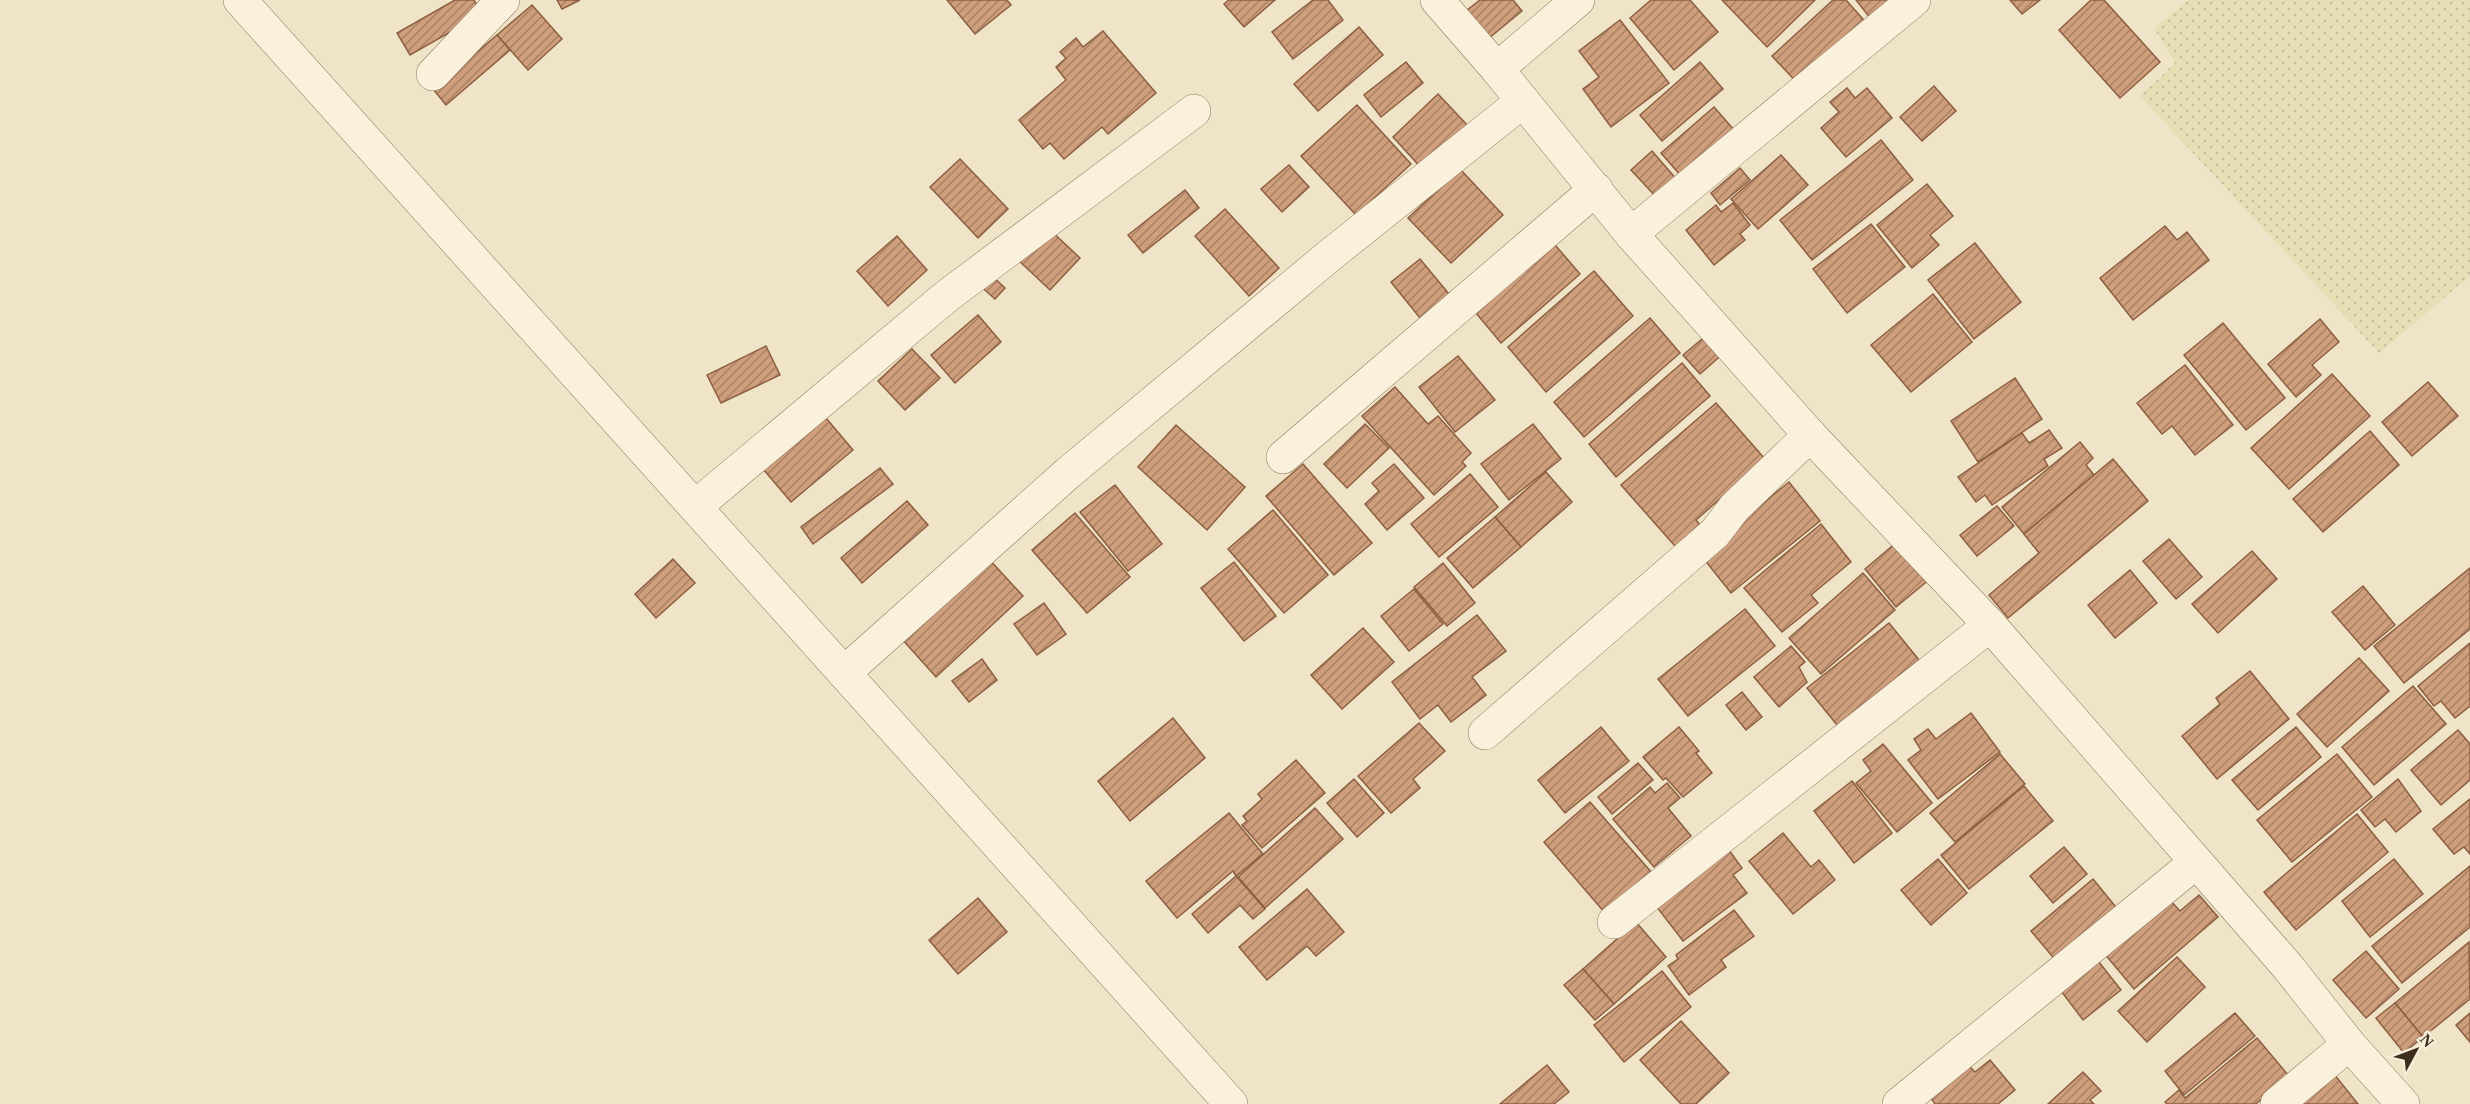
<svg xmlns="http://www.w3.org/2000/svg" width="2470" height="1104" font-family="'Times New Roman',serif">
<defs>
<pattern id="farmland-dots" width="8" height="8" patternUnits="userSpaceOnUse" patternTransform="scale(1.5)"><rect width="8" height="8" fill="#e6deb5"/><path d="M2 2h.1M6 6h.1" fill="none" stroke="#c6bf9b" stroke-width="1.8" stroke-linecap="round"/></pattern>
<pattern id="building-hatch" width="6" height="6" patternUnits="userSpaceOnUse" patternTransform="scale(1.5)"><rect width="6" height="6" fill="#cf9f7d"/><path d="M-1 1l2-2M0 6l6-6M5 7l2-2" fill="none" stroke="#a98266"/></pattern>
</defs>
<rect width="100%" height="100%" fill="#f0e4c8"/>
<path fill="url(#farmland-dots)" d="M2188 0H2470V276L2379 353 2140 96 2175 63 2154 28Z"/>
<g fill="url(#building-hatch)" stroke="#8d5f41" stroke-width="1.5">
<path d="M455 0H474L482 14 410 55 397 33Z"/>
<path d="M557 0H580L562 9Z"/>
<path d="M947 0H1007L1011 5 975 34Z"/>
<path d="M1229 0H1275L1244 27 1224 4Z"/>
<path d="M1313 0H1328L1343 20 1293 59 1272 32Z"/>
<path d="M1480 0H1513L1522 11 1488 39 1466 11Z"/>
<path d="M1651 0H1690L1718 32 1674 70 1630 18Z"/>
<path d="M1722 0H1815L1767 47Z"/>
<path d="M1833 0H1846L1869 26 1802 88 1772 56Z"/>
<path d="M1856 0H1895L1871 19Z"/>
<path d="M2010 0H2040L2022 14Z"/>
<path d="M2091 0H2104L2160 62 2120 98 2059 30Z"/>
<path d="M532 5 562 39 528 70 497 35Z"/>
<path d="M1620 20 1669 83 1611 127 1583 89 1599 77 1579 51Z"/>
<path d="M1359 27 1383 55 1318 111 1294 84Z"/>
<path d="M1103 31 1156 93 1108 134 1102 127 1064 159 1050 143 1043 149 1019 120 1066 80 1056 67 1066 58 1060 52 1076 38 1083 47Z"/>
<path d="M497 35 510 50 446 105 433 89Z"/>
<path d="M1406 62 1423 83 1381 117 1364 95Z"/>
<path d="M1700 62 1723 89 1662 141 1640 115Z"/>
<path d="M1934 86 1956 111 1922 141 1900 117Z"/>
<path d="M1847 88 1855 98 1867 88 1892 118 1846 157 1821 128 1839 112 1830 102Z"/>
<path d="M1438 94 1469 127 1423 170 1393 137Z"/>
<path d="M1357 105 1411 164 1356 215 1301 156Z"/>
<path d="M1714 107 1741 138 1688 184 1661 153Z"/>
<path d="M1881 140 1913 180 1812 260 1780 220Z"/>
<path d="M1652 151 1678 181 1658 199 1631 170Z"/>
<path d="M1781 155 1808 185 1758 229 1731 199Z"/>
<path d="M960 159 1008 209 978 238 930 187Z"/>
<path d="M1289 165 1309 187 1282 212 1261 189Z"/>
<path d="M1740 168 1750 180 1720 205 1711 193Z"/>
<path d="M1460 169 1503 215 1451 263 1408 218Z"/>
<path d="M1927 184 1953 216 1930 235 1939 245 1912 268 1877 225Z"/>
<path d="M1185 190 1199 208 1143 253 1128 235Z"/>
<path d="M1733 203 1750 225 1740 234 1745 240 1714 265 1686 230 1716 205 1721 212Z"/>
<path d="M1225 209 1279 268 1249 296 1195 236Z"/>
<path d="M1871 224 1905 267 1847 313 1813 269Z"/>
<path d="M2165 226 2177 240 2187 232 2209 260 2133 320 2100 278Z"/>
<path d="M1047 227 1080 258 1050 290 1017 259Z"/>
<path d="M897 236 927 270 888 306 857 271Z"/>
<path d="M1550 239 1580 274 1501 343 1471 307Z"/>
<path d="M1975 243 2021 302 1974 339 1928 280Z"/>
<path d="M1420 259 1449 294 1420 318 1391 282Z"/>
<path d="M987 271 1005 288 995 299 977 283Z"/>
<path d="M1594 271 1633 316 1546 392 1508 347Z"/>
<path d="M1933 294 1972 342 1911 392 1871 345Z"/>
<path d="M978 315 1001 342 955 383 931 355Z"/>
<path d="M1650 318 1680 353 1584 437 1554 402Z"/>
<path d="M2320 319 2339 342 2312 365 2321 375 2296 397 2268 364Z"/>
<path d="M2223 323 2285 398 2246 430 2184 355Z"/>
<path d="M1709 333 1725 352 1700 374 1683 355Z"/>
<path d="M766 346 780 375 721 403 707 375Z"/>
<path d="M912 349 940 378 905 410 878 381Z"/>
<path d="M1458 356 1495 400 1455 432 1419 387Z"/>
<path d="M1682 363 1710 396 1616 477 1589 444Z"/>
<path d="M2185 365 2233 425 2195 455 2172 426 2162 434 2137 403Z"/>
<path d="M2332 374 2370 416 2289 489 2251 448Z"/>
<path d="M2015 378 2042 419 1978 462 1951 421Z"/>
<path d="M2428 382 2458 416 2412 456 2382 422Z"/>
<path d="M1395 387 1428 424 1438 416 1471 453 1462 462 1466 466 1434 495 1362 416Z"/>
<path d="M1716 403 1765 459 1696 520 1706 532 1682 554 1621 485Z"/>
<path d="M826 418 853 450 791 502 764 470Z"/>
<path d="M1365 424 1389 448 1347 488 1324 464Z"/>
<path d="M1533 424 1561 459 1509 500 1481 464Z"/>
<path d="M1176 425 1245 487 1207 530 1138 467Z"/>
<path d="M2049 430 2062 448 2044 459 2048 466 1992 505 1985 495 1976 502 1958 477 2022 433 2029 443Z"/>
<path d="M2370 431 2399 465 2323 532 2293 499Z"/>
<path d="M2080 442 2093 458 2086 465 2094 475 2024 534 2002 507Z"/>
<path d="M2113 459 2148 501 2008 618 1989 595 2039 553 2024 534Z"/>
<path d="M1303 464 1372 543 1334 575 1266 496Z"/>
<path d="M1394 464 1424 498 1387 530 1365 504 1379 491 1372 483Z"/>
<path d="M880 468 893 484 813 544 801 527Z"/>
<path d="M1546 472 1572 502 1521 547 1495 517Z"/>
<path d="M1470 474 1498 507 1439 557 1411 524Z"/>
<path d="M1789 482 1820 521 1731 593 1700 554Z"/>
<path d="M1115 485 1162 544 1128 571 1080 512Z"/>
<path d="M907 501 928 525 862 583 841 558Z"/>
<path d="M1997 506 2014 526 1977 556 1960 535Z"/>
<path d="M1273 510 1328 575 1284 613 1228 549Z"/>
<path d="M1075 513 1130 577 1087 613 1032 550Z"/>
<path d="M1495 517 1521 547 1473 588 1447 558Z"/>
<path d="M1821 524 1851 562 1811 595 1818 603 1782 632 1744 588Z"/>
<path d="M2169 539 2202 577 2176 599 2143 561Z"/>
<path d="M1898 541 1930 579 1896 607 1865 569Z"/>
<path d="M2252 551 2277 579 2218 633 2192 604Z"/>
<path d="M987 557 1023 596 936 677 901 638Z"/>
<path d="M673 559 695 583 656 618 635 594Z"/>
<path d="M1234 562 1276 616 1244 641 1201 588Z"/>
<path d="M1443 563 1475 603 1447 626 1414 587Z"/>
<path d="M2470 568V629L2404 683 2374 646Z"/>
<path d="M2130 570 2157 603 2115 638 2088 605Z"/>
<path d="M1863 573 1895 610 1821 674 1789 638Z"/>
<path d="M2363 586 2395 625 2365 650 2332 612Z"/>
<path d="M1414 589 1443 624 1409 651 1381 616Z"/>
<path d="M1044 603 1066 634 1037 655 1014 624Z"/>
<path d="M1745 609 1775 646 1688 716 1658 679Z"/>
<path d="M1477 615 1506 651 1472 677 1486 695 1451 722 1438 705 1420 719 1392 682Z"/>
<path d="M1889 623 1919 660 1837 725 1807 688Z"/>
<path d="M1363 628 1394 662 1342 709 1311 675Z"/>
<path d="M2470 643V706L2455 718 2441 701 2434 706 2418 686Z"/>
<path d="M1791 646 1805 662 1799 667 1807 682 1779 707 1754 677Z"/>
<path d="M2359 658 2389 691 2327 747 2297 714Z"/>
<path d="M982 659 997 680 969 702 952 681Z"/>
<path d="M2250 671 2289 719 2217 779 2182 736 2220 704 2216 698Z"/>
<path d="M2413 686 2446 724 2374 785 2342 747Z"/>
<path d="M1742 692 1762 717 1746 730 1726 705Z"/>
<path d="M1971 713 2000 752 1938 799 1908 760 1921 750 1914 739 1928 729 1936 739Z"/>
<path d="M1173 718 1205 758 1130 821 1098 781Z"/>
<path d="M1419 723 1445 751 1413 779 1420 788 1391 813 1358 776Z"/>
<path d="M1601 727 1629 761 1565 813 1538 780Z"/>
<path d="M1679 727 1699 751 1696 753 1712 773 1683 797 1666 778 1663 780 1643 757Z"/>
<path d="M2296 727 2321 757 2258 810 2232 780Z"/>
<path d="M2458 730 2470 744V780L2441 805 2411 770Z"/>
<path d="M1883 744 1932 803 1897 832 1856 783 1871 771 1863 760Z"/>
<path d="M2000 754 2025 784 1955 842 1930 813Z"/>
<path d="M2337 754 2372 797 2292 862 2257 820Z"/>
<path d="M1296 760 1325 793 1262 848 1242 825 1247 821 1243 816 1262 799 1258 794Z"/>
<path d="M1638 763 1653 780 1612 814 1598 797Z"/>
<path d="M1354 779 1384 813 1357 837 1327 803Z"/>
<path d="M2398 779 2421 811 2396 832 2385 819 2375 827 2361 810Z"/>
<path d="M1852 781 1892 833 1854 863 1814 811Z"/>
<path d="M1667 783 1680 798 1668 808 1691 836 1654 867 1613 819 1650 787 1655 793Z"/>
<path d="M2024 786 2053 821 1969 889 1941 855Z"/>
<path d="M2470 799V854L2464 847 2454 854 2433 829Z"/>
<path d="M1590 802 1652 873 1605 913 1544 842Z"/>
<path d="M1315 808 1343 839 1265 908 1238 877Z"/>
<path d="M1229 813 1263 854 1236 876 1233 871 1177 918 1146 881Z"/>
<path d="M2357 814 2388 852 2296 930 2264 892Z"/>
<path d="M1783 833 1811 867 1819 860 1835 880 1793 914 1749 861Z"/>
<path d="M2064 847 2087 874 2053 903 2030 876Z"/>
<path d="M1729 850 1742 868 1733 875 1747 893 1683 941 1656 906Z"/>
<path d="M1938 859 1967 893 1931 925 1901 890Z"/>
<path d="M2394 859 2423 894 2370 937 2342 901Z"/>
<path d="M2470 866V927L2402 983 2372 946Z"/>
<path d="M1236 876 1265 909 1253 919 1240 905 1208 933 1192 914Z"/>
<path d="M2093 879 2124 917 2062 968 2031 931Z"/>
<path d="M1307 889 1344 932 1316 956 1307 946 1267 980 1239 947Z"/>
<path d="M2199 895 2218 917 2134 989 2104 953 2168 898 2180 911Z"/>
<path d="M978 898 1007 932 958 974 929 940Z"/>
<path d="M1734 910 1754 936 1721 960 1726 967 1689 995 1668 966 1678 959 1676 955Z"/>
<path d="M1636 922 1666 957 1614 1004 1583 969Z"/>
<path d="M2469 942 2470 999 2423 1037 2395 1003Z"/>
<path d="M2366 951 2399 989 2366 1018 2333 980Z"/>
<path d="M2095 957 2121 990 2083 1020 2058 987Z"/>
<path d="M2177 957 2205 987 2147 1042 2118 1011Z"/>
<path d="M1583 969 1614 1004 1595 1020 1564 985Z"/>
<path d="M1662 971 1691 1007 1624 1062 1594 1025Z"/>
<path d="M2395 1003 2423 1037 2404 1053 2376 1018Z"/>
<path d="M2235 1013 2255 1036 2184 1095 2165 1071Z"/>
<path d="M2470 1013V1042L2456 1025Z"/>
<path d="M1681 1021 1729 1073 1696 1104H1681L1640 1060Z"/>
<path d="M2257 1038 2289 1076 2256 1104H2167L2165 1102 2179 1090 2185 1098Z"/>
<path d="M1990 1060 2015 1090 1998 1104H1935L1931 1098 1970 1067 1975 1072Z"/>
<path d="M1547 1065 1569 1092 1554 1104H1500Z"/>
<path d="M2083 1072 2101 1091 2090 1100 2094 1104H2048Z"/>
<path d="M2334 1074 2358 1104H2298Z"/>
</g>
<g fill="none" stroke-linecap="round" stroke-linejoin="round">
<defs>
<g id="minor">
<path d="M240 0 1231 1104"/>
<path d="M1437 0 1497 69 1631 234 1810 435 1990 625 2288 967 2349 1044 2403 1104"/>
<path d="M1497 69 1578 0"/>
<path d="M433 74 503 0"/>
<path d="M1631 234 1914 0"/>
<path d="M1283 457 1596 189"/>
<path d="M696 506 947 296 1194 111"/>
<path d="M844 673 1068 473 1329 256 1523 101"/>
<path d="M1485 733 1715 533 1734 508 1810 435"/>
<path d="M1614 922 1990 625"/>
<path d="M1899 1104 2195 863"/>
<path d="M2277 1104 2349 1044"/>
</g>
</defs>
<use href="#minor" stroke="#8d765c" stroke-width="34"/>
<use href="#minor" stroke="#faf1dc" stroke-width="33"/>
</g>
<g transform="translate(2416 1050) rotate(49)" stroke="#f7eed8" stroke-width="4.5" paint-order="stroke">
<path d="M0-4.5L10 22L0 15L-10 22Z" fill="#3d2e20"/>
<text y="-9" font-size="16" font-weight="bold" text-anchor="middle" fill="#3d2e20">N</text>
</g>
</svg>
